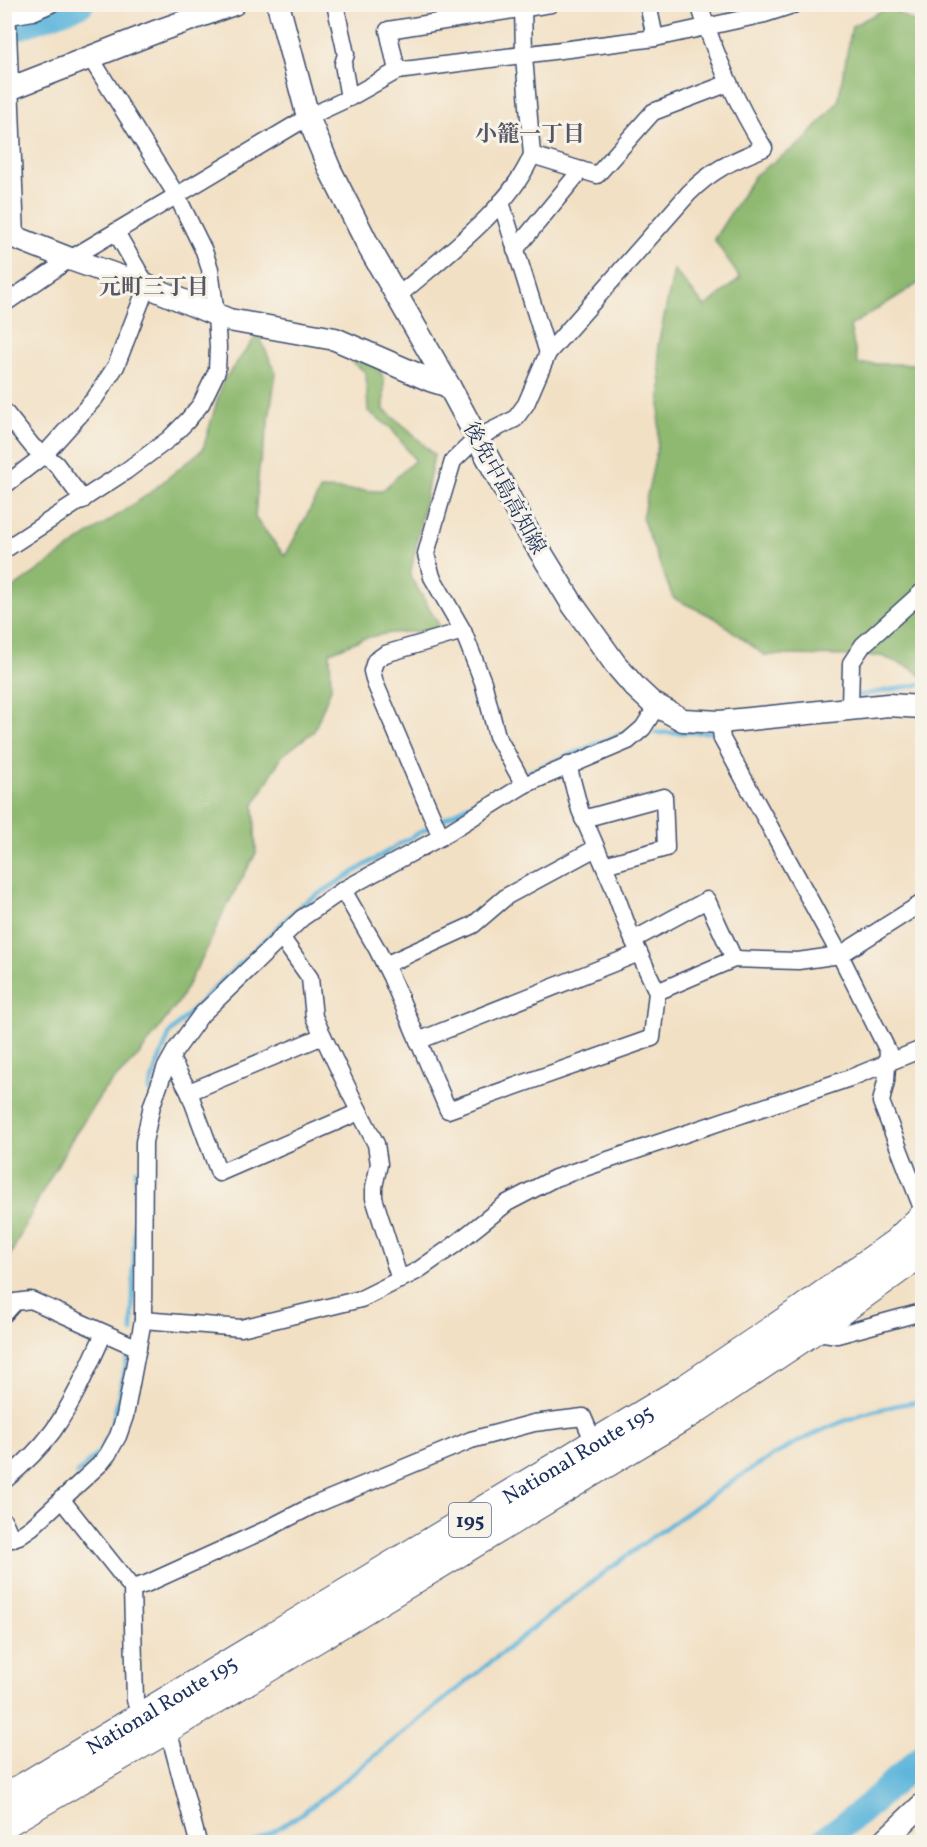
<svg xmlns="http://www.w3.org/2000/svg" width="927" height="1847" font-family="Vollkorn,'Noto Serif JP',serif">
<rect width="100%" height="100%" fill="#f7f3e8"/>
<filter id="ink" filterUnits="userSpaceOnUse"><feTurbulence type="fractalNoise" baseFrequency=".0167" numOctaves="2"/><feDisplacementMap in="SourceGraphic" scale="12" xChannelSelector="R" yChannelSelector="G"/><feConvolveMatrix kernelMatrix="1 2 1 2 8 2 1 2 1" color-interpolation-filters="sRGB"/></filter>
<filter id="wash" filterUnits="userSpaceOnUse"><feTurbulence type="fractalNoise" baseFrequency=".008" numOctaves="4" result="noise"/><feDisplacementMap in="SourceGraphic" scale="24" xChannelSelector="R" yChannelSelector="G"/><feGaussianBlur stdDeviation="1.35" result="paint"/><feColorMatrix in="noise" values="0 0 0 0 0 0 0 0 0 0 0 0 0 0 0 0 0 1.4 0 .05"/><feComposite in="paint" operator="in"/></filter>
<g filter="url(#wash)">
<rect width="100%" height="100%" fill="#f2e0c4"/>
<g fill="#8fb971" stroke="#557468" stroke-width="1.5">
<path d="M889 7 922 27V281L850 326 858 364H922V676L909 667 881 656 764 655 715 618 673 598 642 518 658 445 661 385 658 345 674 270 705 307 740 278 714 239 755 175 805 140 838 102 852 26Z"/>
<path d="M258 334 276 373 267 431 259 467 255 518 285 556 321 489 382 491 415 460 391 428 368 411 366 373 330 343 378 366 384 380V410L409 430 434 455 410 576 442 630 390 633 365 638 330 652 331 688 314 731 282 756 254 805 256 853 223 913 207 949 179 1001 140 1054 104 1090 72 1139 38 1200 5 1266V594L85 537 147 495 203 449 223 381Z"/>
</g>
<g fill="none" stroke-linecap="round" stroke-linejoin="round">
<g stroke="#5db6db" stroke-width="4.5">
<path d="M856 696 922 684"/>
<path d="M655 733 712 732"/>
<path d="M526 773 631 730"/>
<path d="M149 1091 155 1070 170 1033 200 1002 301 905 401 843 512 781"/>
<path d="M132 1332 136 1170"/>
<path d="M77 1474 102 1449 112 1426 128 1356"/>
<path d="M253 1842C305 1817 348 1777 393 1741 485 1667 576 1591 672 1523 751 1468 824 1414 922 1401"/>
</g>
<g stroke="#5db6db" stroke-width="26">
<path d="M4 29 18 27 81 4"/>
<path d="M821 1842 861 1812 922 1757"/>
</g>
</g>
</g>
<g filter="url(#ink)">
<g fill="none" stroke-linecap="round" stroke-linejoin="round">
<defs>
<g id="street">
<path d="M7 4 16 238"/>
<path d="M335 4 346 54 343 64 349 98"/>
<path d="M648 4 655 38"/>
<path d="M4 17 33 12 51 4"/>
<path d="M397 71 388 30 551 4"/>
<path d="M532 155 597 175 653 112 729 83"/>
<path d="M501 202 548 353"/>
<path d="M515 250 581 170"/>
<path d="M398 296C440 259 511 208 532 155L524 56 523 4"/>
<path d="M4 304 70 259 308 117 349 98 397 71 655 38 765 14 796 4"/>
<path d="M4 411 33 447 56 464 83 500"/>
<path d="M4 486 44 455 95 398 116 366 147 286 116 232"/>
<path d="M4 550 126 471 169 439 187 421 201 404 217 371 218 347 216 315 210 269 204 251 177 196 90 57"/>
<path d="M850 708 851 663 863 645 922 592"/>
<path d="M720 722 722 739 840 955 888 1051 886 1081 881 1102 922 1208"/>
<path d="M524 785 497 736 483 682 463 631 432 577 426 554 440 504 453 461 477 438 515 419 526 404 548 353 689 193C714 168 733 161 764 148 736 103 715 55 699 4"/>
<path d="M583 819 664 797 666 848 604 865"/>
<path d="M441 837 375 683 372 671 375 661 385 654 463 631"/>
<path d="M343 890 377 949 391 977 448 1110 652 1038 657 992 630 933 612 884 580 810 568 765"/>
<path d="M281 937 310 978 314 1017 351 1095 376 1144 379 1164 374 1187V1198L400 1280"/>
<path d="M633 940 707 900 734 959"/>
<path d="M385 965 473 925 507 896 596 848"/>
<path d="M657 992 734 959 798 961 840 955 922 903"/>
<path d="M418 1041 639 953"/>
<path d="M171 1059 189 1092 219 1173 359 1112"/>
<path d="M189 1092 323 1036"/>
<path d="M4 1314 15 1302 31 1300 138 1348"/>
<path d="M143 1320 241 1328 361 1299 417 1271 453 1246 507 1203 555 1178 850 1078 922 1049"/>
<path d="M811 1331 837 1335 922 1312"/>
<path d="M4 1481C22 1466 39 1450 53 1431 74 1401 89 1366 104 1333"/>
<path d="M61 1499 132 1588 135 1700 141 1718 172 1744 198 1842"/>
<path d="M4 1521 12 1539"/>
<path d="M4 1541 19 1536 32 1527 100 1464 108 1454 118 1436 125 1416 143 1320 144 1142 152 1105 165 1069 175 1051 201 1015 302 918 343 890 441 837 524 785 628 741 643 728 657 706"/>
<path d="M132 1588 146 1584 265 1530 312 1506 471 1440 534 1423 583 1417 597 1450"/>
</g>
<g id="secondary">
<path d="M278 4 308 117 330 170 370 249 449 386 524 525 573 605 616 665 635 687 652 703 683 720 720 722 888 705 922 707"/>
<path d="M4 91 158 31 234 4"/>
<path d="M4 233 70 259 147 286 229 320 335 339 430 380 449 386"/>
<path d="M883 1842 922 1805"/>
</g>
<g id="highway">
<path id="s1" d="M4 1800 688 1388 802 1311 896 1244 922 1219"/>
<path d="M4 1823 160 1732 696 1408 811 1331 904 1264 922 1248"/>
</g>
</defs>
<use href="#street" stroke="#3b4a6d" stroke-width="19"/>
<use href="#secondary" stroke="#3b4a6d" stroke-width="25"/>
<use href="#highway" stroke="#3b4a6d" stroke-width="32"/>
<use href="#street" stroke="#fff" stroke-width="16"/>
<use href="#secondary" stroke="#fff" stroke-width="22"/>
<use href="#highway" stroke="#fff" stroke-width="30"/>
</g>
</g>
<g text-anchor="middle" stroke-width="6" stroke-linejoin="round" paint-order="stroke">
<rect fill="#f7f3e8" stroke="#5d6a87" stroke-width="1.5" x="449" y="1503" width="42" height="34" rx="4.5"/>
<g font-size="20" font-weight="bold" fill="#1b2f5e">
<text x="470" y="1527">195</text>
</g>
<g font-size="21" fill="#1b2f5e" stroke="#f7f3e8">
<text transform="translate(505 488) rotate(61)" y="7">後免中島高知線</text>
<text dy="7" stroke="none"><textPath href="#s1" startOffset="670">National Route 195</textPath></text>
<text dy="7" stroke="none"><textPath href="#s1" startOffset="184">National Route 195</textPath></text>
</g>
<g font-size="22" font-weight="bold" fill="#565665" stroke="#f7f3e8">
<text x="530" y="141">小籠一丁目</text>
<text x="154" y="294">元町三丁目</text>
</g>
</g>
<rect width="927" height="1847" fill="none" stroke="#f7f3e8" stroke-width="24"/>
</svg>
